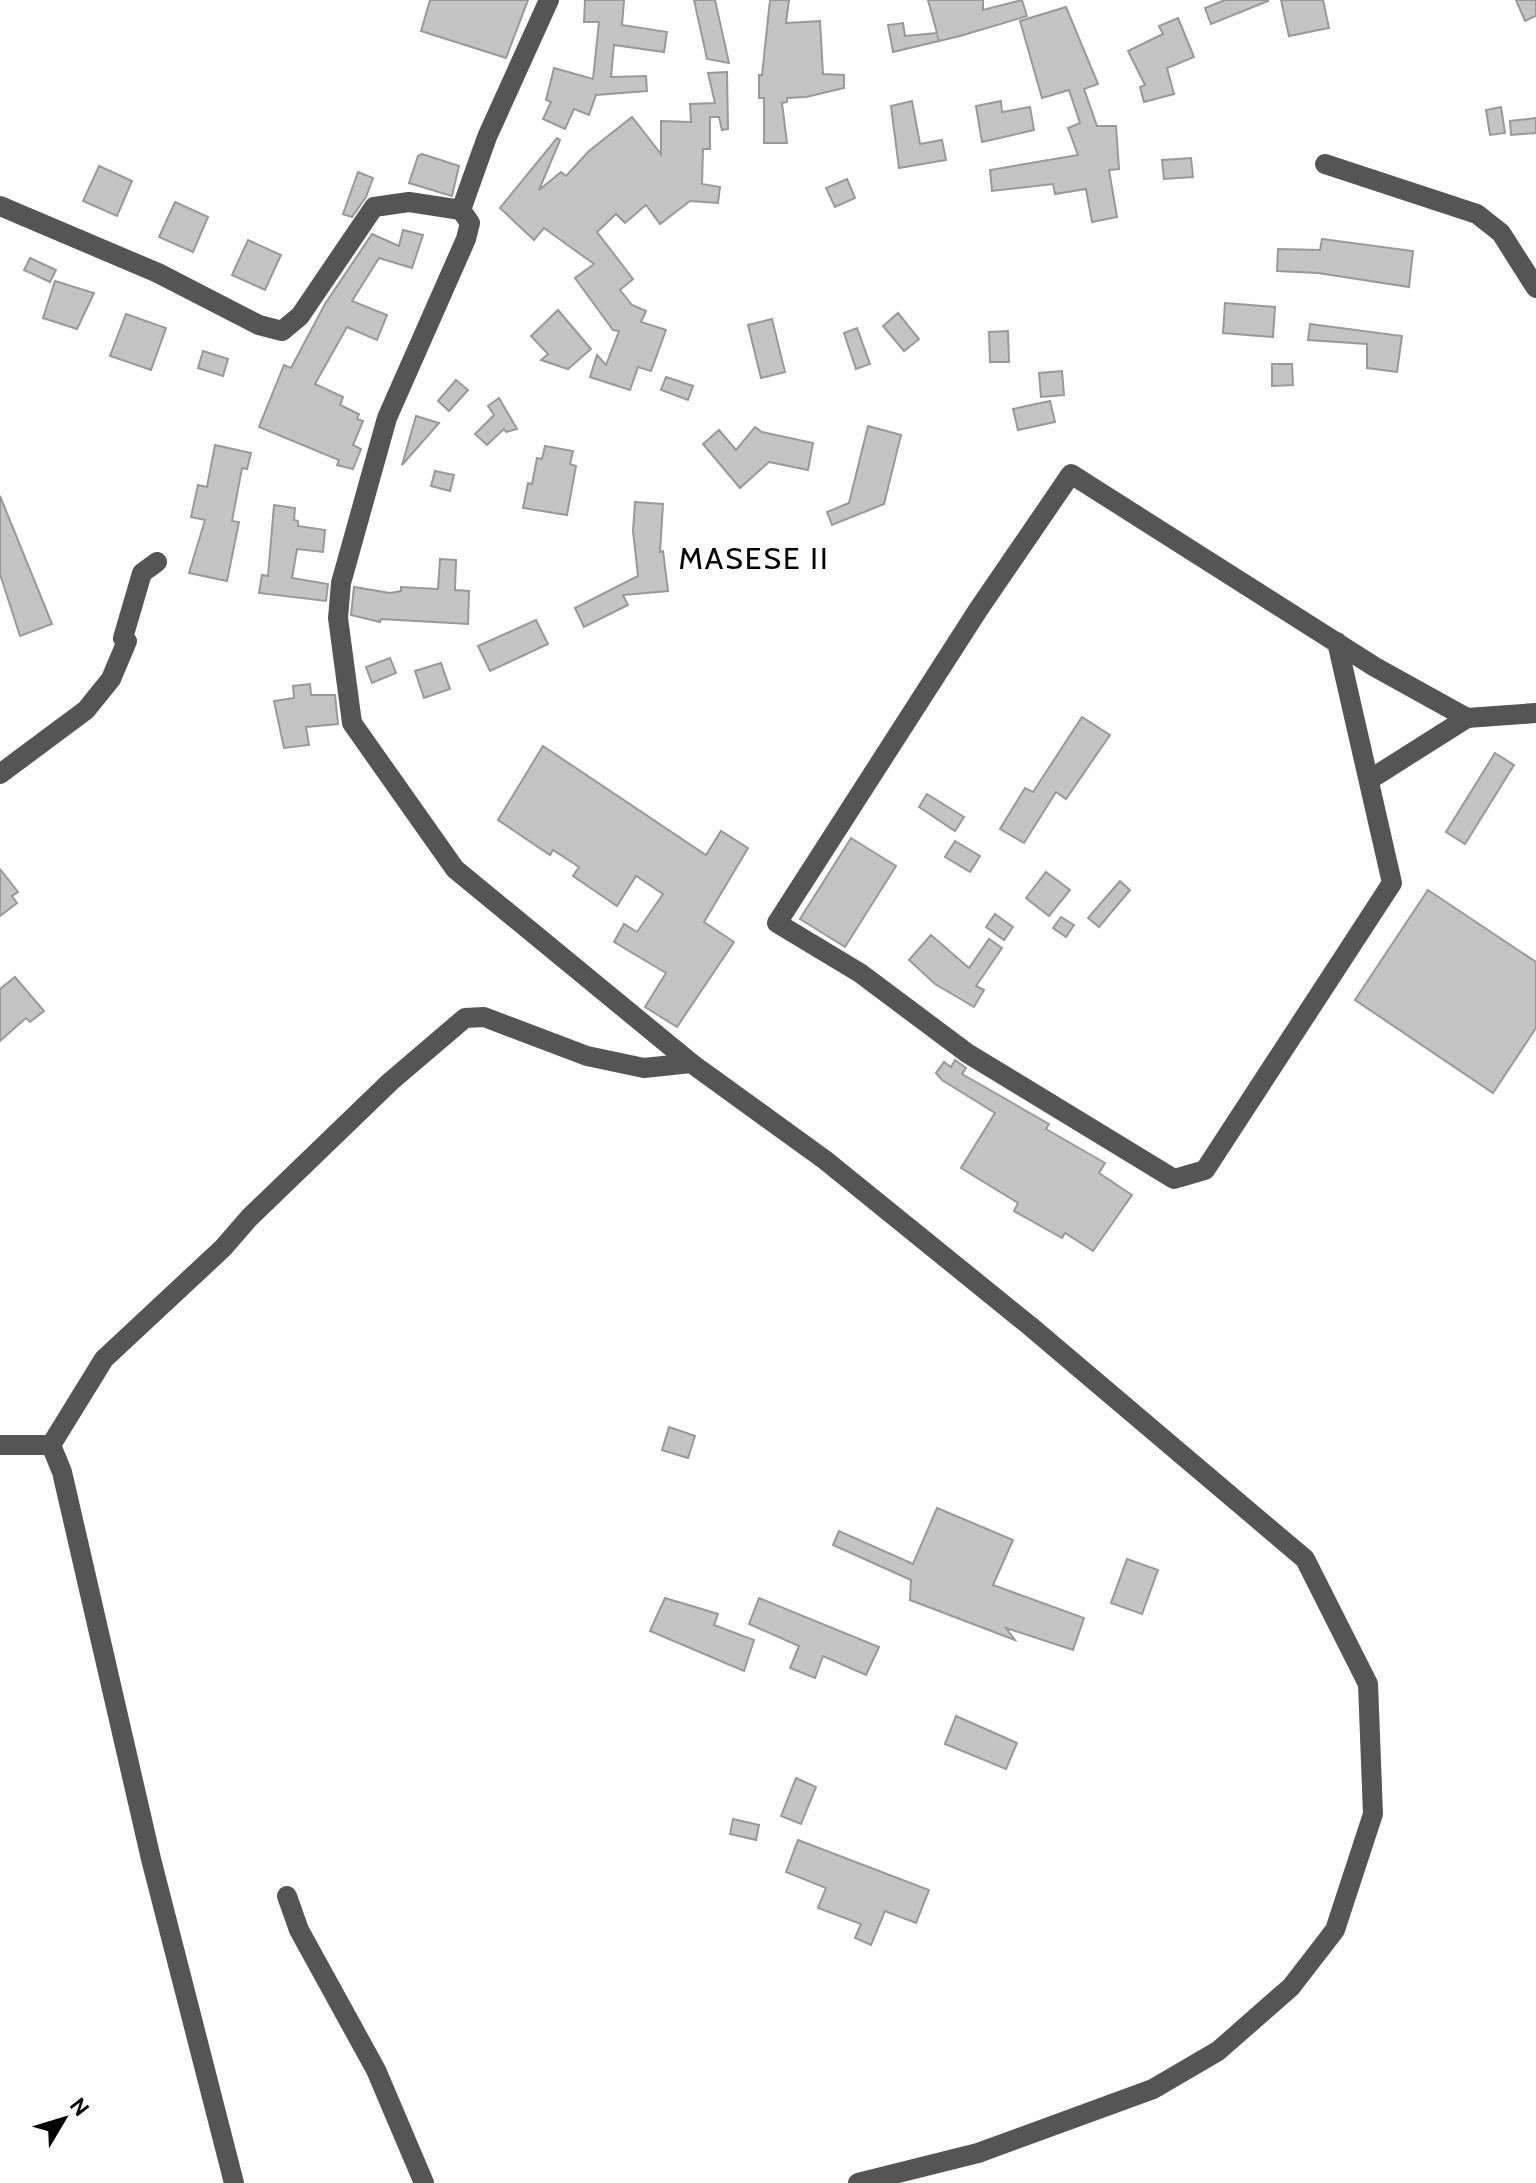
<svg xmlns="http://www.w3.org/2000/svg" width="1536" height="2183" font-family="Cabin,sans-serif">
<rect width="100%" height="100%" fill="#fff"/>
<g fill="#c4c4c4" stroke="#999" stroke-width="2">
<path d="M430 0H528L506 58 421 31Z"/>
<path d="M585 0H624L622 25 667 32 664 52 614 45 611 77 646 76 647 91 596 95 589 115 574 109 565 129 543 119 551 102 546 100 554 68 593 79 599 22H584Z"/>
<path d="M694 0H715L729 63 707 59Z"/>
<path d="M770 0H789L786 23 820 21 823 74 844 75V88L806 97 787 98V102L782 103 787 143H764V98H759V75H762Z"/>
<path d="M928 0H983V10L1022 0 1027 16 960 36 939 41 937 35 939 41 893 52 888 25 903 23 905 36 937 33Z"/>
<path d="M1225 0H1268V1L1211 24 1205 8Z"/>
<path d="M1281 0H1323L1329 28 1289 36Z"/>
<path d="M1516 0H1536V16L1525 21Z"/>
<path d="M1066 7 1098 84 1084 89 1097 126H1116L1119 169 1109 170 1117 217 1092 222 1086 189 1055 194 1053 184 992 191 990 170 1078 155 1068 128 1080 123 1069 90 1042 98 1020 21Z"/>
<path d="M1178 18 1194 57 1167 68 1174 94 1144 102 1140 87 1145 85 1128 51 1163 34 1159 26Z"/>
<path d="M727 72 728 129 722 130 719 117H710V149H703L702 184 720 187 718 203 690 201 660 224 646 205 625 223 616 214 597 232 633 279 620 290 632 305 646 311 641 322 666 330 651 371 638 367 630 390 590 377 597 355 606 365 619 331 613 330 575 278 594 264 544 228 534 240 500 208 557 138 560 140 539 190 561 172 566 176 589 151 632 117 661 154V121L691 122 690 104 715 103 708 73Z"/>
<path d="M912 101 920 144 942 140 946 160 899 168 891 106Z"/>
<path d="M1001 101 1002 112 1030 107 1034 130 982 142 976 106Z"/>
<path d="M1501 107 1505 133 1490 135 1486 110Z"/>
<path d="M1536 118V133L1511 135 1510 121Z"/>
<path d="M422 154 459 166 452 196 409 183 418 156Z"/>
<path d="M1191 158 1193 177 1164 179 1162 160Z"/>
<path d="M99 166 132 181 117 216 83 201Z"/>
<path d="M358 172 373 178 366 197 352 217 343 214Z"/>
<path d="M847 179 855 198 835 207 826 188Z"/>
<path d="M175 202 208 217 193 252 159 237Z"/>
<path d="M403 230 423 235 412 268 379 258 352 301 387 315 377 340 347 327 315 384 343 397 340 405 359 414 357 419 363 421 353 445 361 449 353 469 337 465 339 460 259 427 284 365 291 368 325 304 372 234 399 246Z"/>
<path d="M1322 239 1413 251 1409 287 1318 273 1277 271 1278 249 1320 250Z"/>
<path d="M248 240 281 255 265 290 232 275Z"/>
<path d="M30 258 56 270 50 282 24 270Z"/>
<path d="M55 281 94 293 77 329 43 318Z"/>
<path d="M1225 303 1275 307 1273 337 1223 333Z"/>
<path d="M558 310 591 349 568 369 541 360 548 354 531 336Z"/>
<path d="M898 313 919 339 904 351 883 326Z"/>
<path d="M126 314 166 328 151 370 110 356Z"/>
<path d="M772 319 785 372 761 378 748 325Z"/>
<path d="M1310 324 1402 336 1397 372 1367 368V344L1308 340Z"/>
<path d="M857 328 870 364 856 369 844 333Z"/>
<path d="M1008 331 1009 362H990L989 332Z"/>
<path d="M203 351 228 359 223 376 198 368Z"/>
<path d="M1272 364H1292L1293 385 1272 386Z"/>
<path d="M1062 371 1064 395 1041 397 1039 373Z"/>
<path d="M666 377 693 386 688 400 661 390Z"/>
<path d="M456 380 468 390 449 411 438 401Z"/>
<path d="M499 398 517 429 506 432 504 429 487 445 475 434 494 415 488 406Z"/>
<path d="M1050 401 1055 422 1018 430 1013 409Z"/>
<path d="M416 416 439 423 402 465Z"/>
<path d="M868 426 901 435 884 504 832 525 827 512 849 503Z"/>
<path d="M755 427 762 432 813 443 808 470 769 462 740 488 703 444 719 430 736 450Z"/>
<path d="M215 445 251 453 247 469 242 468 232 521 239 522 227 581 189 573 205 520 191 517 198 485 207 487Z"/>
<path d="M545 446 573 451 570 464 576 466 567 515 523 508 528 483 532 484 537 458 542 459Z"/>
<path d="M435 471 454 475 450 491 431 486Z"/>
<path d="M0 496 52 624 20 636 0 574Z"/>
<path d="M635 502 663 504 660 552 663 551 668 591 623 595 628 605 584 627 575 608 638 576 633 531Z"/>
<path d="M274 505 295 508 294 520 298 521V526L325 530 323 552 297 549 292 578 328 584 326 601 259 593 262 575 268 576Z"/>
<path d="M440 559 456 560 455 590 469 591 468 624 381 619 380 622 351 615 354 587 390 593 401 591V587L438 589Z"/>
<path d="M536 620 548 644 490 671 478 646Z"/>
<path d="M390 658 396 673 372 683 366 667Z"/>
<path d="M441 663 450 689 424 698 415 671Z"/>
<path d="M310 684 311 695H335L338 724 306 727 309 745 284 748 274 701 294 698 293 686Z"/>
<path d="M1082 717 1110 735 1066 799 1056 792 1024 843 1000 829 1025 788 1033 792Z"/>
<path d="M543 746 706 855 721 831 748 848 704 922 734 942 677 1027 645 1007 666 973 614 942 624 924 637 932 663 894 636 876 617 906 573 876 579 867 553 850 550 855 498 820Z"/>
<path d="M1495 753 1514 765 1465 844 1446 832Z"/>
<path d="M927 794 964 817 955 831 919 807Z"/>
<path d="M851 838 896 866 845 947 800 919Z"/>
<path d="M955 841 980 856 970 872 945 857Z"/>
<path d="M0 869 18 892 12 896 17 903 0 916Z"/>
<path d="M1046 872 1070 890 1049 916 1026 898Z"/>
<path d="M1120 881 1130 890 1099 927 1088 918Z"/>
<path d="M1428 890 1536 962V1028L1493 1093 1355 1000Z"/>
<path d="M995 914 1013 927 1004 940 986 927Z"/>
<path d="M1061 917 1074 925 1066 937 1053 928Z"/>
<path d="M931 935 969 968 989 939 1002 948 976 986 984 990 974 1007 935 984 909 960Z"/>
<path d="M15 977 44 1011 30 1022 26 1018 0 1041V989Z"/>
<path d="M955 1060 966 1068 962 1074 1049 1124 1046 1129 1105 1163 1099 1173 1132 1195 1093 1251 1065 1233 1062 1238 1014 1211 1018 1203 961 1168 995 1113 942 1080 936 1073 944 1062 951 1067Z"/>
<path d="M669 1427 695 1436 688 1458 662 1450Z"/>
<path d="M937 1508 1013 1540 993 1585 1084 1618 1073 1650 1006 1628 1015 1640 910 1600 911 1580 833 1545 839 1531 913 1564Z"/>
<path d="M1127 1559 1158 1570 1142 1614 1111 1603Z"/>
<path d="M665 1598 718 1614 714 1625 754 1640 744 1671 650 1631Z"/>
<path d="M759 1598 879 1647 866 1675 823 1656 815 1678 790 1668 799 1646 749 1624Z"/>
<path d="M956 1716 1017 1743 1006 1769 945 1744Z"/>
<path d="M796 1778 816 1787 801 1824 781 1816Z"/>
<path d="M733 1819 759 1825 756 1840 730 1834Z"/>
<path d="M798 1840 929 1890 916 1923 885 1911 871 1945 855 1938 861 1924 818 1908 826 1888 786 1872Z"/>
</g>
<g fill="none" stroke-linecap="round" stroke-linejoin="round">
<g stroke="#555" stroke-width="20">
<path d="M1325 164 1477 214 1501 233 1536 288"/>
<path d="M0 206 158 273 259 325 282 331 300 316 374 207 409 202 461 210 487 137 549 0"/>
<path d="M461 210 470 223 466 239 387 418 341 583 338 618 352 723 455 869 691 1063 825 1160 1030 1326 1305 1559 1368 1684 1373 1814 1335 1930 1291 1987 1218 2051 1153 2089 978 2153 858 2183"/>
<path d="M1337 642 1392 883 1205 1170 1174 1179 967 1053 860 973 777 923 978 610 1071 474 1375 667 1467 718 1536 713"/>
<path d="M0 774 86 710 111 679 127 641 123 638 142 573 157 562"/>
<path d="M1369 780 1467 718"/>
<path d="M0 1445H51L62 1472 151 1859 234 2183"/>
<path d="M51 1445 104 1359 223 1248 249 1218 390 1082 465 1018 484 1017 587 1056 644 1068 691 1063"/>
<path d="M287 1896 299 1930 376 2070 424 2183"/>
</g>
</g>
<g text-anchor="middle" stroke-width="6" stroke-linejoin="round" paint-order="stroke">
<g font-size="30" letter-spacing="2" fill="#000" stroke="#fff">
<text x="754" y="569">MASESE II</text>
</g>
</g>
<g transform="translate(64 2119) rotate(52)" stroke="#ffffff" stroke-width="6" paint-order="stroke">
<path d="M0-6L14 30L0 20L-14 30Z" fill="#000000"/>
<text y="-12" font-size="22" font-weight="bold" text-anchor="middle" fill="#000000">N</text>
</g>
</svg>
